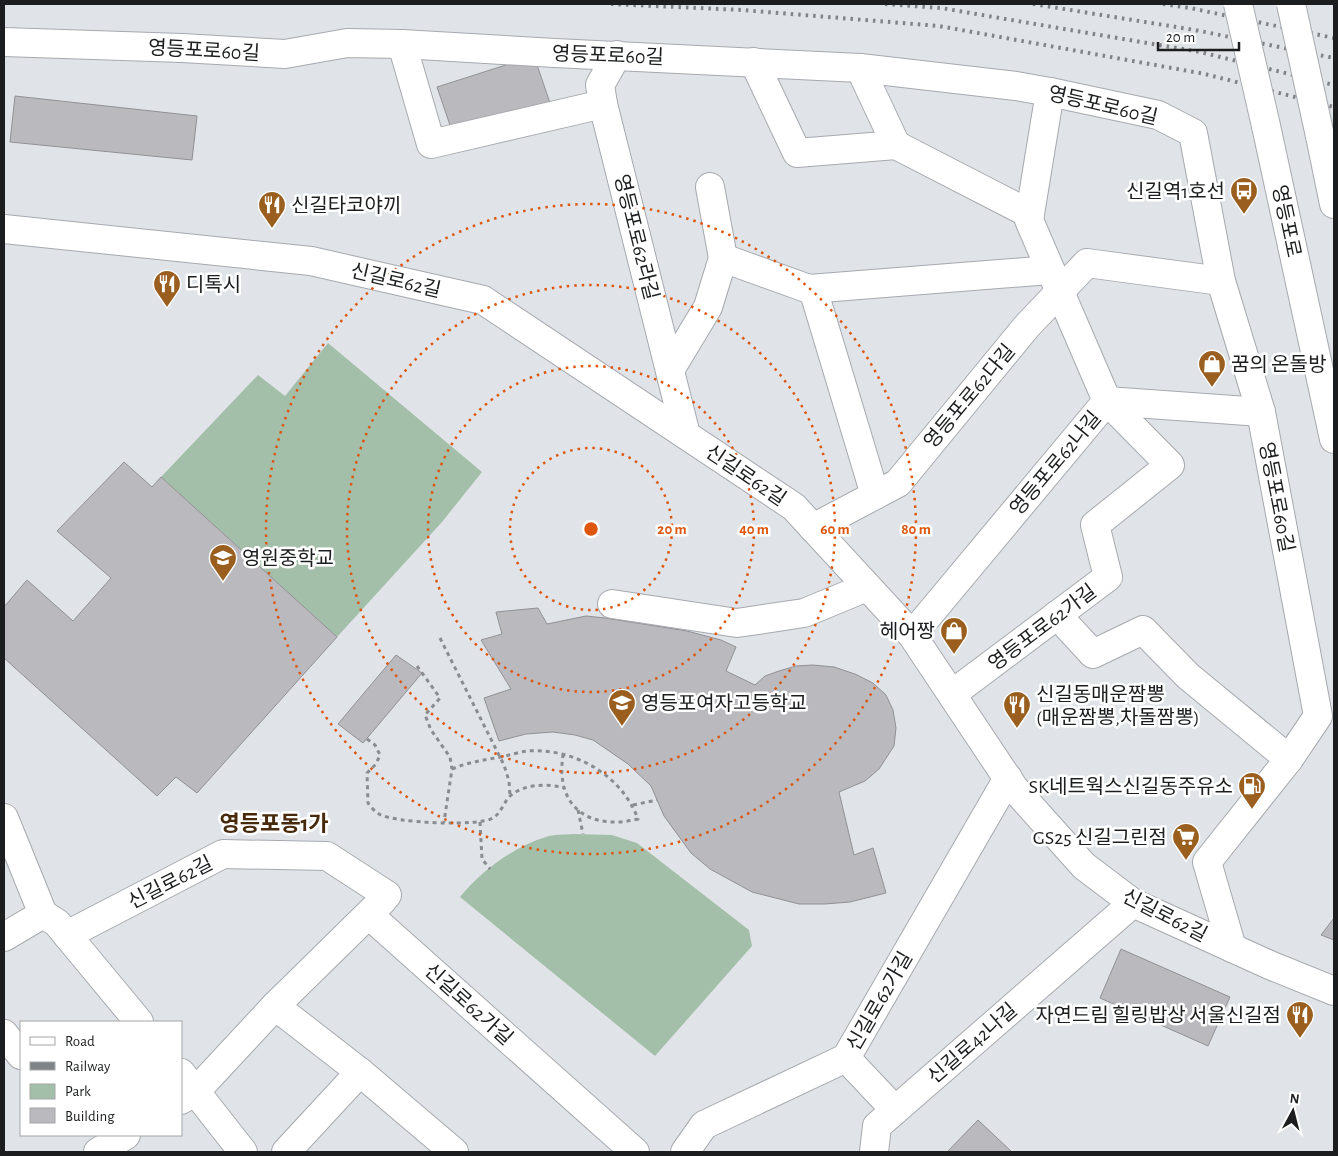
<svg xmlns="http://www.w3.org/2000/svg" width="1338" height="1156" font-family="'Alegreya Sans','Noto Sans KR',sans-serif">
<rect width="100%" height="100%" fill="#e0e4e8"/>
<g fill="#a4bfa9">
<path d="M328 343 482 472 442 522 337 637 161 477 258 375 285 396Z"/>
<path d="M573 834 612 835 637 843 749 930 752 946 655 1056 460 897C481 871 513 847 546 837 554 834 564 835 573 834Z"/>
</g>
<g fill="#bab9be" stroke="#919095">
<path d="M534 56 550 103 453 134 437 87Z"/>
<path d="M15 96 197 116 192 160 10 142Z"/>
<path d="M124 462 152 487 161 477 337 637 197 793 176 777 157 796 4 658V607L27 580 73 621 111 578 57 531Z"/>
<path d="M538 608 547 624 586 616 605 618 687 631 721 640 736 647 726 671 755 685 765 676 779 671 796 666 813 665 834 667 855 674 873 683 886 695 893 710 896 728 894 746 879 769 865 781 839 792 854 855 873 848 886 893 850 902 825 904H799L752 892 710 869 691 853 664 816 651 786 628 764 593 740 575 735 553 732 526 734 499 741 484 698 511 689 481 640 502 634 496 612Z"/>
<path d="M396 655 422 673 363 743 338 724Z"/>
<path d="M1334 918V940L1321 935Z"/>
<path d="M1121 949 1230 997 1208 1046 1100 998Z"/>
<path d="M978 1120 1012 1152H947Z"/>
</g>
<g fill="none" stroke-linecap="round" stroke-linejoin="round">
<defs>
<g id="minor">
<path d="M4 42 182 48 285 54 347 43 402 44 555 53 860 68 1016 86 1050 92 1158 115 1193 133 1221 281 1261 412 1318 716 1289 759 1207 862 1232 948"/>
<path d="M402 44 431 144 603 104"/>
<path d="M617 55 600 85 603 104 686 435"/>
<path d="M754 62 797 153 896 145 860 68"/>
<path d="M896 145 1030 214"/>
<path d="M4 229 311 261 483 300 794 507 912 635 1014 788 1084 866 1133 903 1272 966 1334 991"/>
<path d="M723 258 809 289 1050 270"/>
<path d="M813 289 875 495"/>
<path d="M670 370 708 307 723 258 710 187"/>
<path d="M1107 401 1261 412"/>
<path d="M813 528 898 483 1027 326 1087 263 1221 281"/>
<path d="M612 604 737 623 804 613 867 587"/>
<path d="M1057 615 1093 654 1143 630 1188 676 1289 759"/>
<path d="M912 635 1107 401 1029 220 1050 92"/>
<path d="M952 694 1108 577 1095 525 1170 465 1107 401"/>
<path d="M4 818 43 914 57 923 139 1022"/>
<path d="M369 915 635 1152"/>
<path d="M67 935 223 854 327 856 387 895"/>
<path d="M4 937 43 914"/>
<path d="M275 1006 360 1072 454 1152"/>
<path d="M4 1034 21 1055"/>
<path d="M846 1058 895 1110"/>
<path d="M181 1073 243 1152"/>
<path d="M181 1100 196 1091 275 1006 382 901"/>
<path d="M98 1152 126 1135"/>
<path d="M286 1152 360 1072"/>
<path d="M685 1152 704 1125 846 1058 1008 778"/>
<path d="M874 1152 877 1126 1133 903"/>
</g>
<g id="major">
<path d="M1266 126 1334 439"/>
<path d="M1320 136 1334 204"/>
</g>
</defs>
<use href="#minor" stroke="#a6a9ae" stroke-width="30"/>
<use href="#major" stroke="#a6a9ae" stroke-width="30"/>
<g stroke="#8a8d90" stroke-width="3" stroke-dasharray="4 4" stroke-linecap="butt">
<path d="M440 638 504 765 509 781 510 796"/>
<path d="M417 666 440 698 425 715 431 730 450 757 452 769 444 822"/>
<path d="M367 739 375 745 380 755 376 764 367 773 368 803C371 807 375 812 379 814 394 823 478 827 493 818 501 813 503 804 509 797 522 784 548 783 564 788"/>
<path d="M452 769C469 762 484 760 501 757 510 755 519 752 527 751 574 748 621 774 638 819 589 831 555 807 563 755"/>
<path d="M633 805 657 800"/>
<path d="M578 810 583 834"/>
<path d="M480 822 482 859 490 869"/>
</g>
<use href="#minor" stroke="#fff" stroke-width="28"/>
<use href="#major" stroke="#fff" stroke-width="28"/>
<g stroke="#808386" stroke-width="4" stroke-dasharray="2.5 5" stroke-linecap="butt">
<path d="M611 4 742 10 939 26 1205 74 1334 107"/>
<path d="M885 4 941 8 1200 52 1334 85"/>
<path d="M1033 4 1195 30 1334 58"/>
<path d="M1163 4 1190 8 1334 38"/>
<path d="M1333 4H1334"/>
</g>
<defs>
<g id="major-bridge">
<path d="M1238 4 1266 126"/>
<path d="M1291 4 1320 136"/>
</g>
</defs>
<use href="#major-bridge" stroke="#a6a9ae" stroke-width="30" stroke-linecap="butt"/>
<use href="#major-bridge" stroke="#fff" stroke-width="28"/>
</g>
<g fill="none" stroke="#de560d" stroke-width="2.5" stroke-dasharray="2.5 5">
<circle cx="591" cy="529" r="81"/>
<circle cx="591" cy="529" r="163"/>
<circle cx="591" cy="529" r="244"/>
<circle cx="591" cy="529" r="325"/>
</g>
<defs>
<symbol id="bus-pin" viewBox="-11 -11 22 30"><path d="M0 17L-7.5 6A9.5 9.5 0 1 1 7.5 6Z" fill="#9a5f1f" stroke="#fff"/><path d="M-5-6H5V4H4V6H2V4H-2V6H-4V4H-5ZM-3.5-4V0h7V-4ZM-3.5 1.2v1.5H-2V1.2ZM2 1.2v1.5H3.5V1.2Z" fill="#fff"/></symbol>
<symbol id="restaurant-pin" viewBox="-11 -11 22 30"><path d="M0 17L-7.5 6A9.5 9.5 0 1 1 7.5 6Z" fill="#9a5f1f" stroke="#fff"/><path d="M-5-6h1v4h1v-4h1v4h1v-4h1v5L-1.5 .5V6h-2V.5L-5-1ZM5-6V6H3V1.5H1.5Q1.5-4 5-6Z" fill="#fff"/></symbol>
<symbol id="shop-pin" viewBox="-11 -11 22 30"><path d="M0 17L-7.5 6A9.5 9.5 0 1 1 7.5 6Z" fill="#9a5f1f" stroke="#fff"/><path d="M-5-2.5h2.3a2.7 3.5 0 0 1 5.4 0H5L5.5 6h-11ZM-1.5-2.5h3a1.5 2.3 0 0 0-3 0Z" fill="#fff"/></symbol>
<symbol id="school-pin" viewBox="-11 -11 22 30"><path d="M0 17L-7.5 6A9.5 9.5 0 1 1 7.5 6Z" fill="#9a5f1f" stroke="#fff"/><path d="M0-5L7-2L0 1L-7-2ZM-4 1L0 2.5L4 1V4Q0 6-4 4Z" fill="#fff"/></symbol>
<symbol id="fuel-pin" viewBox="-11 -11 22 30"><path d="M0 17L-7.5 6A9.5 9.5 0 1 1 7.5 6Z" fill="#9a5f1f" stroke="#fff"/><path d="M-5.5-6h7V0h2V4h1.3V-2.5L3-4.5l.8-.8L6-3V5H2.5V1h-1V6h-7ZM-4.2-4.7v3.2H.2V-4.7Z" fill="#fff"/></symbol>
<symbol id="supermarket-pin" viewBox="-11 -11 22 30"><path d="M0 17L-7.5 6A9.5 9.5 0 1 1 7.5 6Z" fill="#9a5f1f" stroke="#fff"/><path d="M-6-5.5h2.5l.6 2H6L4.5 2H-2.5L-4.4-4H-6ZM-1.5 3.2a1.3 1.3 0 1 0 .1 0ZM3 3.2a1.3 1.3 0 1 0 .1 0Z" fill="#fff"/></symbol>
</defs>
<g fill-rule="evenodd">
<use href="#bus-pin" x="1228" y="175" width="32" height="43"/>
<use href="#restaurant-pin" x="256" y="189" width="32" height="43"/>
<use href="#restaurant-pin" x="151" y="268" width="32" height="43"/>
<use href="#shop-pin" x="1196" y="348" width="32" height="43"/>
<use href="#school-pin" x="207" y="542" width="32" height="43"/>
<use href="#shop-pin" x="938" y="615" width="32" height="43"/>
<use href="#school-pin" x="606" y="687" width="32" height="43"/>
<use href="#restaurant-pin" x="1001" y="689" width="32" height="43"/>
<use href="#fuel-pin" x="1236" y="770" width="32" height="43"/>
<use href="#supermarket-pin" x="1170" y="821" width="32" height="43"/>
<use href="#restaurant-pin" x="1284" y="999" width="32" height="43"/>
</g>
<g text-anchor="middle" stroke-width="5" stroke-linejoin="round" paint-order="stroke">
<g font-size="20" fill="#1b1d1e" stroke="#fff">
<text transform="translate(204 50) rotate(3)" y="7">영등포로60길</text>
<text transform="translate(608 55) rotate(2)" y="7">영등포로60길</text>
<text transform="translate(1103 105) rotate(13)" y="7">영등포로60길</text>
<text transform="translate(1287 221) rotate(78)" y="7">영등포로</text>
<text transform="translate(637 237) rotate(76)" y="7">영등포로62라길</text>
<text transform="translate(396 280) rotate(13)" y="7">신길로62길</text>
<text transform="translate(969 396) rotate(-50)" y="7">영등포로62다길</text>
<text transform="translate(1055 463) rotate(-50)" y="7">영등포로62나길</text>
<text transform="translate(746 475) rotate(34)" y="7">신길로62길</text>
<text transform="translate(1277 497) rotate(79)" y="7">영등포로60길</text>
<text transform="translate(1042 627) rotate(-37)" y="7">영등포로62가길</text>
<text transform="translate(170 882) rotate(-27)" y="7">신길로62길</text>
<text transform="translate(1165 915) rotate(27)" y="7">신길로62길</text>
<text transform="translate(879 1001) rotate(-60)" y="7">신길로62가길</text>
<text transform="translate(469 1004) rotate(42)" y="7">신길로62가길</text>
<text transform="translate(972 1043) rotate(-41)" y="7">신길로42나길</text>
</g>
<g font-size="20" fill="#1b1d1e" stroke="#fff" text-anchor="start">
<text x="1225" y="198" text-anchor="end">신길역1호선</text>
<text x="291" y="212">신길타코야끼</text>
<text x="186" y="291">디톡시</text>
<text x="1231" y="371">꿈의 온돌방</text>
<text x="242" y="565">영원중학교</text>
<text x="935" y="638" text-anchor="end">헤어짱</text>
<text x="1036" y="701">신길동매운짬뽕<tspan x="1036" dy="23">(매운짬뽕,차돌짬뽕)</tspan></text>
<text x="641" y="710">영등포여자고등학교</text>
<text x="1233" y="793" text-anchor="end">SK네트웍스신길동주유소</text>
<text x="1167" y="844" text-anchor="end">GS25 신길그린점</text>
<text x="1281" y="1022" text-anchor="end">자연드림 힐링밥상 서울신길점</text>
</g>
<g font-size="22" font-weight="bold" fill="#472a0c" stroke="#fff">
<text x="274" y="831">영등포동1가</text>
</g>
</g>
<circle cx="591" cy="529" r="8" fill="#de560d" stroke="#fff" stroke-width="2.5"/>
<g font-size="15" text-anchor="middle" font-weight="bold" fill="#de560d" stroke="#fff" stroke-width="5" stroke-linejoin="round" paint-order="stroke">
<text x="672" y="534">20 m</text>
<text x="754" y="534">40 m</text>
<text x="835" y="534">60 m</text>
<text x="916" y="534">80 m</text>
</g>
<rect width="1338" height="1156" fill="none" stroke="#1b1d1e" stroke-width="10"/>
<rect x="20" y="1021" width="162" height="115" fill="#ffffff" stroke="#a4a5a5"/>
<rect x="30" y="1037" width="25" height="8" fill="#ffffff" stroke="#a4a5a5"/>
<text x="65" y="1046" font-size="15" fill="#1b1d1e">Road</text>
<rect x="30" y="1062" width="25" height="8" fill="#808386" stroke="#a4a5a5"/>
<text x="65" y="1071" font-size="15" fill="#1b1d1e">Railway</text>
<rect x="30" y="1084" width="25" height="15" fill="#a4bfa9" stroke="#a4a5a5"/>
<text x="65" y="1096" font-size="15" fill="#1b1d1e">Park</text>
<rect x="30" y="1108" width="25" height="15" fill="#bab9be" stroke="#a4a5a5"/>
<text x="65" y="1121" font-size="15" fill="#1b1d1e">Building</text>
<g transform="translate(1293 1111) rotate(7)" stroke="#ffffff" stroke-width="4" paint-order="stroke">
<path d="M0-4L9 19L0 12L-9 19Z" fill="#1b1d1e"/>
<text y="-8" font-size="14" font-weight="bold" text-anchor="middle" fill="#1b1d1e">N</text>
</g>
<path d="M1158 42v8h81v-8" fill="none" stroke="#1b1d1e" stroke-width="2.5"/>
<text x="1166" y="42" font-size="15" fill="#1b1d1e" stroke="#ffffff" stroke-width="4" paint-order="stroke">20 m</text>
</svg>
